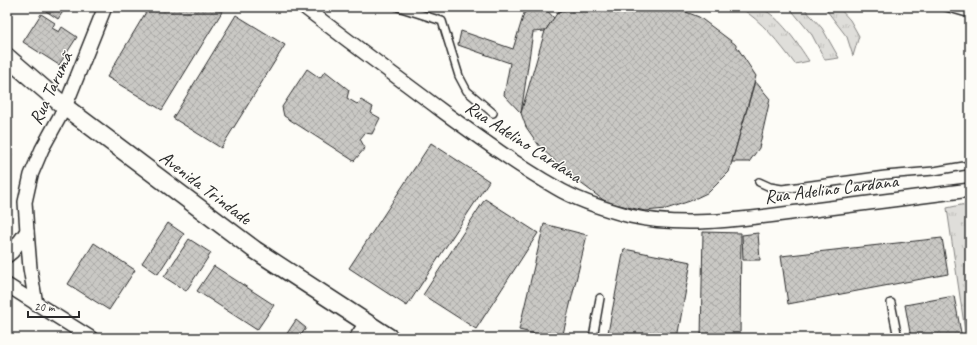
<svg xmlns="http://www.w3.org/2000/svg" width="977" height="345" font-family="Caveat,sans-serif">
<defs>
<pattern id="grass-tufts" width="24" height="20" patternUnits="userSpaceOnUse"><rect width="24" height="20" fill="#dfdeda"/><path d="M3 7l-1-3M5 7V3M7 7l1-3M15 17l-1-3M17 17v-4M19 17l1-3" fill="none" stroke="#c0bfbb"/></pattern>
<pattern id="building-cross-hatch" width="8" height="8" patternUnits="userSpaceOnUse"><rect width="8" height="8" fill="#c9c8c4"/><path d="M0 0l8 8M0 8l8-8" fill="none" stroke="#adaca9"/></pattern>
</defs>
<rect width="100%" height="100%" fill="#fdfcf7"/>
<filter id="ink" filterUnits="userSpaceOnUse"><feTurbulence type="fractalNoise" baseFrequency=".025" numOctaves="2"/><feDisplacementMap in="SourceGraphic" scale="8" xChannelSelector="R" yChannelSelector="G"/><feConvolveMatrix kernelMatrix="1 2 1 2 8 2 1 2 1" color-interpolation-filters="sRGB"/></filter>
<g filter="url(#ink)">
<g fill="url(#grass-tufts)" stroke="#858482">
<path d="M739 7C745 7 756 5 761 8 780 17 798 44 809 61L795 64C779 43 762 21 739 7Z"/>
<path d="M789 7H803L822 28 839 58 825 60 812 35Z"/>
<path d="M824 7H838L850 20 859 36 853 56 847 37Z"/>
<path d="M970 203V338H966L947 208Z"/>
</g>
<g fill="url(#building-cross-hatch)" stroke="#2b2b2b">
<path d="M40 7H66L58 19Z"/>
<path d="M149 7H225L162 110 107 77Z"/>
<path d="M526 7H544L554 18 545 31 533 32 521 113 504 95 510 63 458 45 461 31 513 49Z"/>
<path d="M572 7H673L699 17 735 44 756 76 729 172 709 192 690 201 666 209 645 211 606 202 575 179 540 147 526 127 521 113 545 31 558 12Z"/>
<path d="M41 14 55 23 52 28 59 32 62 27 77 37 59 65 23 42Z"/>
<path d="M236 15 285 45 221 148 173 118Z"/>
<path d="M307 69 320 78 325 71 349 90 347 98 357 104 361 100 373 107 371 113 380 118 372 134 365 133 360 139 365 148 354 161 284 116 282 107Z"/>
<path d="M755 81 770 99 759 148 749 162H732Z"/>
<path d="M431 143 489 181 407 306 349 268Z"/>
<path d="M7 151 12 154 7 162Z"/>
<path d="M485 199 538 233 476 329 423 295Z"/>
<path d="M168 223 184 234 158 274 142 263Z"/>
<path d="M544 224 587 235 562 338H553L519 330Z"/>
<path d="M703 232 741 233 740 338H701Z"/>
<path d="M758 233 760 260H743L742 235Z"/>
<path d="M942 238 948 274 788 304 781 256Z"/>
<path d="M189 239 211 253 186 291 164 277Z"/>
<path d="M94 243 135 270 109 310 68 284Z"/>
<path d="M624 249 691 262 677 338H607Z"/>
<path d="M214 266 274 305 257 330 197 291Z"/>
<path d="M954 296 962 338H911L905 305Z"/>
<path d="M296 320 306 328 299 338H284Z"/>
</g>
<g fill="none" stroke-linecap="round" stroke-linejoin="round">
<defs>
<g id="service">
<path d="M398 7 442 21 459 76 467 91 493 113"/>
<path d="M946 7 970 14"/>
<path d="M759 182 770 187 782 189 885 175 934 171 970 165"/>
<path d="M891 303 898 338"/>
<path d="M593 338 600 298"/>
</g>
<g id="minor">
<path d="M304 7C351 43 398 78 445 113 481 139 517 165 555 187 578 201 604 209 630 216 685 229 751 218 806 211 861 204 915 197 970 190"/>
<path d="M7 256 12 252 27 231"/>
<path d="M7 285 91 338"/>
<path d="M36 304 30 268 27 231 25 202 31 175 42 149 65 107 105 7"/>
<path d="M356 338 366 323"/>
</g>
<path id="tertiary" d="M7 57 65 107 255 250 390 338"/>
</defs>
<use href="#service" stroke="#2b2b2b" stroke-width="10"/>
<use href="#minor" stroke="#2b2b2b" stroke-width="16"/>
<use href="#tertiary" stroke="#2b2b2b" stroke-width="20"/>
<use href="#service" stroke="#fdfcf7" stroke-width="7"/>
<use href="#minor" stroke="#fdfcf7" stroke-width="13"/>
<use href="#tertiary" stroke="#fdfcf7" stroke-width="17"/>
</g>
</g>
<g text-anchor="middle" stroke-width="3" stroke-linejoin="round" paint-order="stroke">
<g font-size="19" fill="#2b2b2b" stroke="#fdfcf7">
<text transform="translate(50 88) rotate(-65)" y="7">Rua Tarumã</text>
<text transform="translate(524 141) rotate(33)" y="7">Rua Adelino Cardana</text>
<text transform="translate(206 187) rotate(37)" y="7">Avenida Trindade</text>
<text transform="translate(831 188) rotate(-7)" y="7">Rua Adelino Cardana</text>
</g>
</g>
<rect width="977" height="345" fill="none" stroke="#fdfcf7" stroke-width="24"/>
<rect x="12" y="12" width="953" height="321" fill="none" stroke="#2b2b2b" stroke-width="1.5" filter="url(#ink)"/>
<path d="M28 311v6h51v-6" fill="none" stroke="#2b2b2b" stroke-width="2"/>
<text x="34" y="311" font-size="12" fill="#2b2b2b" stroke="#fdfcf7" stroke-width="3" paint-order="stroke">20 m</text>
</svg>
